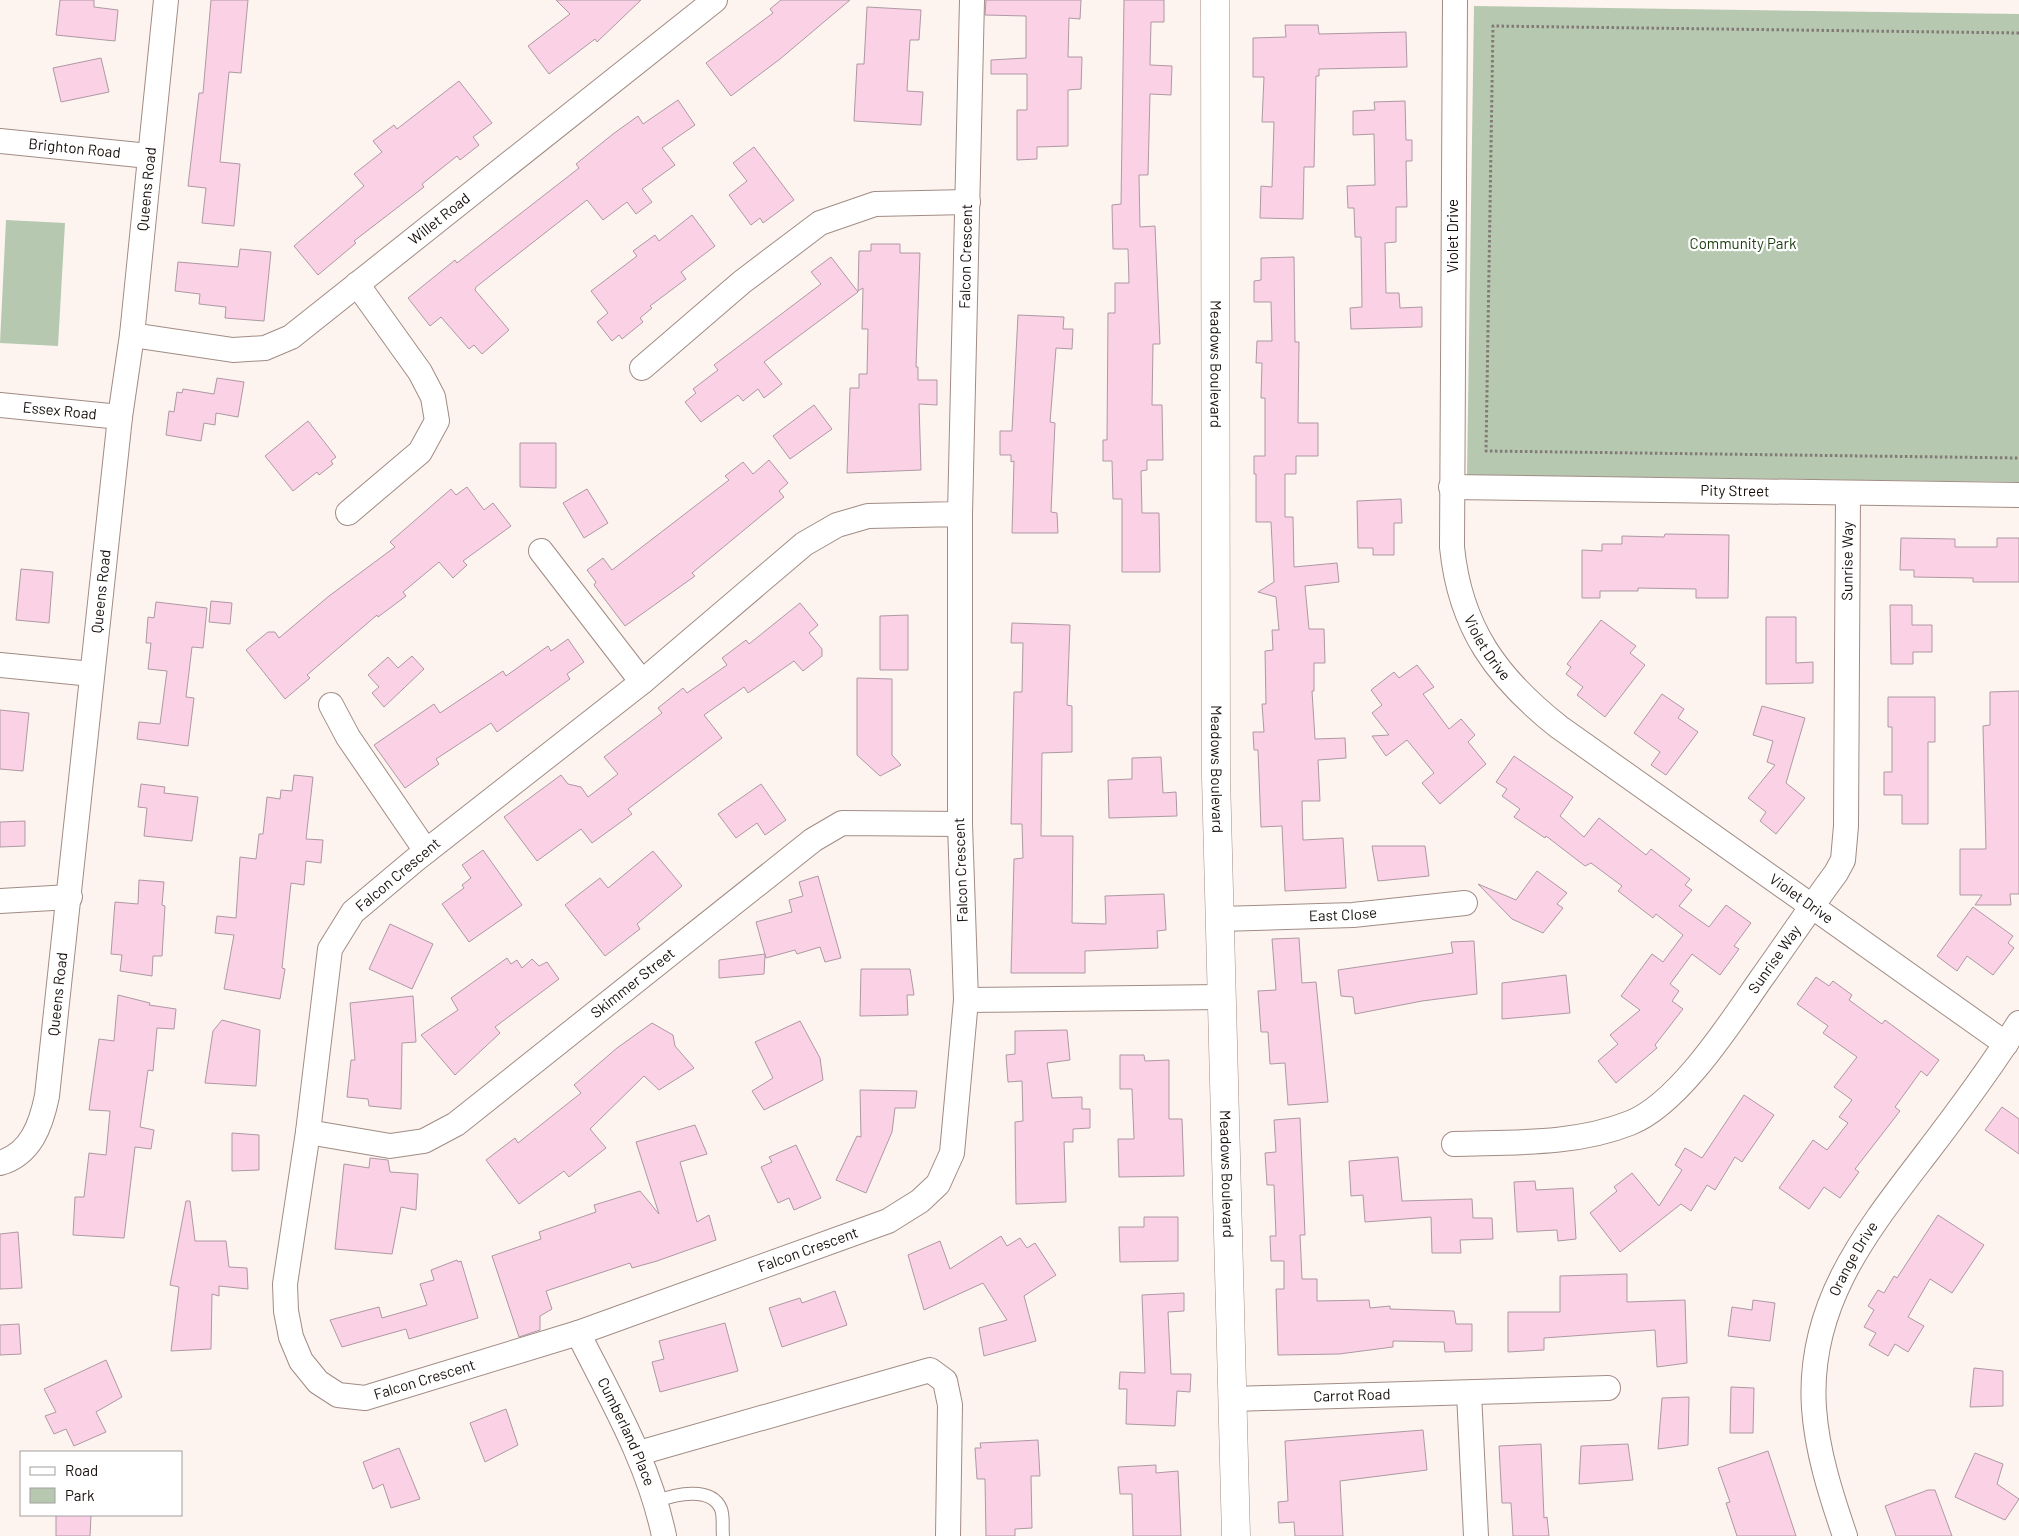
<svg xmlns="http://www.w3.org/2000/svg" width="2019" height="1536" font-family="Barlow,sans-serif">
<rect width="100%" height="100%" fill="#fdf4f0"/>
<g fill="#b6c9b0">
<path d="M1474 6 2019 14V482L1467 475Z"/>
<path d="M6 220 65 223 58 346 0 343Z"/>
</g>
<g fill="#fbd1e5" stroke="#ae99a3">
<path d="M60 0H94V7L118 10 115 41 56 35Z"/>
<path d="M211 0H248L241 73 229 72 220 162 240 164 234 226 202 223 206 188 188 186 199 93H203Z"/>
<path d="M556 0H641L597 42 595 39 549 74 528 46 570 14Z"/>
<path d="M781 0H850L780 59 731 96 706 63 773 13 770 9Z"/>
<path d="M986 0H1081L1080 19 1069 18 1068 57H1082L1081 89 1068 90V146L1037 147V159L1017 160V110H1027V74H991V60L1026 58V16L985 15Z"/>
<path d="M1124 0H1164V22H1151L1150 65 1172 66 1171 95 1150 94 1148 175H1139L1140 227 1155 226 1160 344H1153L1152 405H1162L1163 460H1147V470L1141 471 1142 513H1159L1160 572H1122V499H1113L1112 461H1103V440H1107L1108 313H1115V283H1129L1128 249H1113L1112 205 1121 204Z"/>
<path d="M867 7 921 10 919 40H910L907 91 923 92 921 125 854 121 857 64H864Z"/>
<path d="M1285 25H1318L1319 34 1406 32 1407 67 1319 69V76H1316L1314 167H1304L1303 219 1260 218 1261 186 1272 187 1274 122H1262L1264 77H1253V38L1286 37Z"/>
<path d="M101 58 109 92 61 102 53 68Z"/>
<path d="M459 81 492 123 473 137 479 145 460 160 457 156 422 184 424 187 354 241 356 243 318 275 294 246 364 186 354 174 382 152 373 141 394 125 397 129Z"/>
<path d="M678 100 695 125 662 148 675 165 642 189 652 202 636 214 627 202 603 220 587 200 476 287 475 290 509 330 482 354 474 345 469 349 441 317 430 326 408 298 455 260 457 263 579 168 576 164 613 134 638 116 643 124Z"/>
<path d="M1405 101 1406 140H1412V161H1406L1407 207H1396V242L1385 243 1386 293H1399L1400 308 1422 307V327L1351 329 1350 308 1362 307 1361 237H1355L1354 208H1348L1347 186 1375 185 1374 134 1353 135V111L1375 110 1374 102Z"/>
<path d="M754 147 794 200 763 223 760 218 751 225 729 195 747 181 733 163Z"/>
<path d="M692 215 715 246 681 272 686 279 650 306 652 308 640 318 643 322 622 339 619 335 612 341 597 322 608 313 591 291 637 256 633 251 655 235 659 241Z"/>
<path d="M871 244H900V253H920L916 367H918V380H937V405L919 404 921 470 847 473 850 388H859V374H867L868 329H862L863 288 858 291 859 251H871Z"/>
<path d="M240 249 271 252 264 321 225 318 226 307 199 304 200 294 175 291 178 262 238 267Z"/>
<path d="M831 257 858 292 764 362 782 384 764 398 758 389 743 401 738 395 701 422 685 402 696 393 693 389 718 370 714 365 821 284 811 272Z"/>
<path d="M1294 257 1295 342H1299L1298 423H1318V456H1296V474H1285V517H1293L1294 567 1337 563 1339 582 1305 586 1309 629H1324L1325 663H1314V691H1312L1315 739 1345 738 1346 758 1318 760 1320 801H1302L1303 840 1343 838 1346 888 1285 891 1282 826 1261 827 1258 750H1254L1253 732H1264L1262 704H1266L1265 651 1273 650 1272 630H1279L1276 597 1258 592 1274 582 1271 522H1256V474H1254V456H1265V398H1261L1262 363H1256L1257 341H1272L1271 302H1254V281L1261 280V258Z"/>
<path d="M1018 315 1064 317 1063 329H1073L1072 349 1056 348 1050 422 1055 423 1051 512 1057 513 1058 533H1012L1014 461 1011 462V455H1000V431H1012Z"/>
<path d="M217 378 244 382 238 417 216 413 215 425 204 423 201 441 166 435 169 411 174 412 177 392 182 393 183 389 214 394Z"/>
<path d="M814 405 832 429 790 459 773 436Z"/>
<path d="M308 421 336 457 331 461 333 464 319 475 317 472 293 491 265 456Z"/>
<path d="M520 443H556V488L520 487Z"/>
<path d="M769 460 788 483 779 491 784 497 692 573 695 576 625 626 594 585 596 582 587 570 603 558 612 570 729 480 725 476 743 462 753 474Z"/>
<path d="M467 487 484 510 493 503 511 526 463 561 467 565 453 578 439 562 403 592 406 596 378 617 377 615 307 675 310 678 285 699 246 650 268 632H275L279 638 329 596 395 547 390 542 451 489 456 495Z"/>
<path d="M587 489 608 523 584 538 563 503Z"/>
<path d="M1401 499 1402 523H1394V555H1373V548H1358L1357 501Z"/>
<path d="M1665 534 1729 535 1728 598H1696V589L1638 588V591H1600V598H1582V550L1602 551V544H1622V536L1664 537Z"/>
<path d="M1901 538 1955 539V547H1997V538H2019V582H1973V578L1914 577V570H1900Z"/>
<path d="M21 569 53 572 49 623 16 620Z"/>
<path d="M211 601 232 603 230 624 209 622Z"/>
<path d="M156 602 207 608 203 648 192 647 186 697 194 698 188 746 137 739 139 722 160 724 167 671 148 669 151 643H146L148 617 154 618Z"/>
<path d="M800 603 818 625 809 633 822 649V656L803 671 794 661 748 693 744 687 704 715 722 738 628 809 632 814 592 843 581 829 537 861 504 817 561 775 568 784 581 787 588 797 618 774 604 757 662 713 658 708 683 688 687 693 727 665 722 658 746 640 749 644Z"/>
<path d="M1890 605H1912V625H1932V652H1913V664H1891Z"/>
<path d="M908 615V670H880V616Z"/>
<path d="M1766 617H1796V663L1813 662V683L1766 684Z"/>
<path d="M1601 620 1636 646 1630 653 1645 665 1605 717 1577 695 1583 687 1566 674 1571 667 1567 664Z"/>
<path d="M1012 623 1070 625 1067 705 1072 706V752L1042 753 1041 836H1073L1072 923 1106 924 1105 896 1164 894 1166 930 1157 931 1158 948 1085 951V973H1011L1014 859 1023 858 1022 824H1011L1014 692H1022L1023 643H1011Z"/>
<path d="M568 639 584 662 567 674 570 679 497 732 491 723 436 759 439 764 405 788 374 745 434 704 440 713 503 671 506 676 548 646 551 651Z"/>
<path d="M412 656 424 669 384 707 372 693 379 687 368 675 388 657 398 668Z"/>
<path d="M1417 665 1434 687 1423 694 1449 729 1461 719 1475 735 1468 742 1486 764 1440 804 1422 783 1434 773 1407 740 1386 756 1372 736 1389 735 1372 713 1382 705 1371 690 1394 672 1399 678Z"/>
<path d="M857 678 892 679V755L901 765 880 776 857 755Z"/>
<path d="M2019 691V894H2010L2011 905H1975L1982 895H1960V849H1986L1983 726 1990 725V692Z"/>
<path d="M1662 694 1684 709 1678 718 1698 732 1666 775 1651 765 1660 752 1634 733Z"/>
<path d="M1888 697H1935V742H1928V824H1902V795H1884V772H1892V727H1888Z"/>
<path d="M1762 706 1805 718 1786 783 1805 798 1776 834 1760 821 1766 812 1748 798 1775 765 1767 762 1773 741 1753 735Z"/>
<path d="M0 710 29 713 23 771 0 769Z"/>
<path d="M1514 756 1573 797 1560 816 1584 837 1599 818 1646 855 1651 849 1690 879 1685 885 1692 890 1679 906 1709 927 1726 905 1751 923 1734 946 1739 949 1720 975 1692 954 1670 984 1679 991 1672 1001 1683 1009 1655 1045 1657 1048 1616 1083 1598 1061 1618 1044 1610 1035 1640 1010 1621 996 1652 954 1663 962 1683 935 1656 914 1653 918 1618 891 1622 886 1591 863 1585 866 1546 836 1545 838 1514 817 1520 809 1502 796 1507 789 1496 782Z"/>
<path d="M1161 757 1163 793 1176 792 1177 816 1109 818 1108 780 1132 779V758Z"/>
<path d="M294 775 313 777 306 839 323 840 321 863 306 861 304 885 291 883 282 968 285 969 280 999 224 989 234 935 215 933 217 916 236 918 240 857 256 859 259 834H263L267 797 280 799 281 790 292 791Z"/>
<path d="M141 784 165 787 164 793 198 797 192 841 144 836 147 808 138 807Z"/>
<path d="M761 784 786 820 765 835 757 823 736 838 718 814Z"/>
<path d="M25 821V846L0 847V822Z"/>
<path d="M1372 846H1425L1429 876 1378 881Z"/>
<path d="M483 850 522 905 469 942 442 904 464 888 462 885 471 878 462 865Z"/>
<path d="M653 851 682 886 637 924 640 929 605 956 565 905 600 878 608 888Z"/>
<path d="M1537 871 1567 893 1557 904 1563 908 1543 933 1512 919 1478 884 1516 900Z"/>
<path d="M818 876 841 958 825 962 820 947 797 954 795 950 766 958 756 922 792 912 789 900 803 896 799 882Z"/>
<path d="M139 880 164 882 162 905 165 906 162 956H153L152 976 120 971 122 955 111 954 115 902 138 904Z"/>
<path d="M1973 907 2013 936 2008 943 2014 948 1993 975 1967 956 1957 971 1937 956Z"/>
<path d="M390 924 433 944 412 989 369 969Z"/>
<path d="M1299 938 1302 983 1316 982 1328 1102 1288 1105 1285 1063 1270 1064 1268 1032H1261L1258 991 1276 990 1272 939Z"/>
<path d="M1474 941 1477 994 1422 1001 1355 1014 1353 997 1341 996 1338 970 1453 953 1451 942Z"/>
<path d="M765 954 764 974 719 978V960Z"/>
<path d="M507 958 511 964 517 960 522 968 532 959 539 966 547 962 559 979 495 1027 500 1033 455 1075 421 1035 458 1010 451 998Z"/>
<path d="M861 969H910L914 995H907L908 1015 860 1016Z"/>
<path d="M1566 975 1570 1013 1502 1019V983Z"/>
<path d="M1816 977 1829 986 1833 981 1852 995 1849 1000 1882 1024 1885 1020 1939 1060 1927 1076 1921 1071 1895 1107 1900 1111 1855 1169 1859 1172 1840 1198 1824 1187 1809 1209 1779 1188 1813 1140 1827 1150 1848 1123 1839 1117 1852 1100 1834 1087 1857 1057 1823 1033 1828 1026 1797 1004Z"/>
<path d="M118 995 150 1003 149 1005 176 1009 174 1029 157 1028 153 1071 148 1070 140 1127 154 1130 151 1149 135 1147 124 1238 73 1235 75 1197H84L89 1153 106 1155 110 1111 89 1110 99 1039 114 1041Z"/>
<path d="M413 996 416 1042 402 1043 401 1109 369 1106 368 1099 347 1097 351 1060H355L350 1003Z"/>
<path d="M222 1020 260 1030 256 1086 205 1083 213 1031Z"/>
<path d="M800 1021 820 1058 823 1080 764 1110 752 1091 773 1078 755 1042Z"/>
<path d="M652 1023 673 1035 675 1046 694 1068 659 1090 644 1076 590 1129 606 1148 569 1177 564 1171 519 1204 486 1160 515 1138 518 1143 581 1093 574 1085 617 1048Z"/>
<path d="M1067 1030 1070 1060 1047 1063 1052 1098 1082 1097V1109H1090V1128L1073 1129V1142H1064L1066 1202 1016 1204 1015 1122 1023 1121 1022 1081 1008 1082 1006 1055 1015 1054V1031Z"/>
<path d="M1120 1055H1144L1145 1061 1169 1060V1119H1182L1184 1176 1119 1177 1118 1139H1134L1132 1089H1120Z"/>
<path d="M860 1090 917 1091 915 1108H895L892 1132 866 1193 836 1180 857 1136 861 1137Z"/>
<path d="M1744 1095 1774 1115 1742 1162 1735 1157 1715 1190 1707 1185 1691 1211 1681 1204 1620 1252 1590 1213 1617 1191 1614 1187 1632 1173 1659 1206 1682 1170 1675 1165 1685 1148 1702 1158Z"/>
<path d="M2002 1107 2019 1119V1154L1985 1130Z"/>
<path d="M1300 1118 1305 1235H1300L1302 1279H1317V1301L1369 1300 1370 1308 1390 1306V1309L1454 1311 1456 1324H1472V1351L1445 1352 1444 1342 1393 1341V1347L1339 1354 1278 1355 1276 1289H1284V1261H1271L1270 1236H1276L1274 1185H1267L1265 1153 1276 1152 1274 1120Z"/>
<path d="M695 1125 707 1154 680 1162 697 1222 709 1215 716 1240 657 1261 632 1268 630 1263 546 1291 552 1309 540 1316V1330L519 1337 492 1256 541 1239 539 1232 596 1212 594 1205 640 1191 659 1214 636 1142Z"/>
<path d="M232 1133 259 1135V1170L232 1171Z"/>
<path d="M796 1145 821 1198 794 1210 789 1198 778 1203 761 1167 772 1162 769 1157Z"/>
<path d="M1398 1157 1402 1201 1472 1199 1473 1218H1492L1493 1239 1460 1240 1461 1253H1432L1431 1217 1365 1222 1363 1195 1351 1196 1349 1161Z"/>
<path d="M370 1158 388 1160 390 1172 418 1174 416 1210 401 1207 392 1254 335 1249 344 1164 369 1168Z"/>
<path d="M1535 1181 1536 1190 1573 1188 1576 1239 1558 1241 1557 1230 1517 1232 1514 1182Z"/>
<path d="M186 1201H190L195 1241H226L229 1267 247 1268 248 1289 219 1286V1296L212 1294 211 1349 171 1351 179 1287 170 1285Z"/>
<path d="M1938 1215 1984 1245 1952 1293 1930 1279 1908 1317 1924 1326 1908 1352 1895 1344 1888 1356 1869 1345 1876 1333 1864 1327 1874 1310 1868 1306 1878 1290 1884 1293 1894 1276 1897 1278Z"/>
<path d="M1144 1217H1178V1261L1120 1262 1119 1227H1144Z"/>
<path d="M18 1232 22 1288 0 1289V1234Z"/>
<path d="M1001 1236 1007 1246 1020 1238 1027 1248 1035 1243 1056 1275 1024 1296 1036 1341 984 1356 979 1328 1007 1320 983 1283 924 1310 908 1255 940 1241 950 1269Z"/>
<path d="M457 1260 458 1262 461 1261 478 1318 409 1339 406 1329 342 1347 330 1320 379 1307 382 1318 427 1305 420 1284 434 1280 431 1270Z"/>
<path d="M1627 1274V1302L1685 1300 1687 1363 1657 1367 1655 1330 1544 1338V1350L1508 1352V1312H1560V1276Z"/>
<path d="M835 1291 847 1325 782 1347 769 1308 800 1298 802 1303Z"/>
<path d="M1184 1293V1311L1168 1312 1171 1374H1191L1190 1392 1177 1391 1175 1426 1126 1424 1127 1389H1119L1120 1372 1145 1373 1142 1295Z"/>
<path d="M1753 1300 1775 1303 1770 1341 1728 1336 1732 1307 1752 1310Z"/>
<path d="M725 1323 738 1371 660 1392 652 1362 664 1359 659 1341Z"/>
<path d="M19 1324 21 1354 0 1355V1325Z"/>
<path d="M106 1360 122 1397 96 1412 106 1432 74 1446 66 1429 54 1434 45 1416 56 1412 44 1389Z"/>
<path d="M1974 1368 2003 1371V1406L1970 1407Z"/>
<path d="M1731 1387 1754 1388 1753 1433H1730Z"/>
<path d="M1689 1397 1688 1445 1658 1449 1662 1398Z"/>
<path d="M506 1409 518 1445 485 1462 470 1423Z"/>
<path d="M1423 1430 1427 1470 1340 1481 1343 1536H1295L1294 1522 1279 1523 1278 1502 1288 1501 1285 1441Z"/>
<path d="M1038 1440 1040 1476H1031L1032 1528 1015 1529V1536H986L985 1479H977L975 1448H981L980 1443Z"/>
<path d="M1541 1444 1544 1518 1547 1517 1549 1536H1513L1511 1503H1502L1499 1446Z"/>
<path d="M1628 1444 1633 1480 1579 1484 1581 1446Z"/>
<path d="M399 1448 420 1499 391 1508 383 1484 373 1489 363 1462Z"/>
<path d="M1768 1451 1796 1536H1737L1726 1503 1730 1502 1718 1468Z"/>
<path d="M1975 1453 2003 1464 1997 1484 2019 1499 2005 1520 1955 1497Z"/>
<path d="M1156 1465V1473L1178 1471 1181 1536H1133L1132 1494H1120L1118 1467Z"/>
<path d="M1928 1490H1935L1952 1536H1896L1885 1506Z"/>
<path d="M56 1515H91L90 1536H56Z"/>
</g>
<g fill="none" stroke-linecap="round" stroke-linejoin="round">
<defs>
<path id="lane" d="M657 1501C674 1495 711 1485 721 1509 724 1517 722 1528 723 1536"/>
<g id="street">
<path id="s1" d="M1455 0 1452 547C1460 628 1497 678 1559 727L2006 1044"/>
<path id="s2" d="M0 141 149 156"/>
<path id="s3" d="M132 335 233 350 265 348 291 337 715 0"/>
<path d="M642 368 742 282 820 223 875 204 968 202"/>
<path id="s4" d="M0 405 120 417"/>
<path id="s5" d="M1451 487 2019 495"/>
<path d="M348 513 420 452 437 421 433 397 420 372 357 284"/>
<path id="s6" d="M960 514 868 516 837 525 804 544 642 682 415 860 353 912 330 949 308 1132 285 1284 286 1311 291 1337 301 1361 318 1382 338 1395 365 1398 578 1333 888 1221 920 1201 938 1184 952 1153 966 1000 960 824V514L972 0"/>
<path d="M541 551 642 682"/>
<path d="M0 665 92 674"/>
<path d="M331 705 348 737 426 851"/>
<path d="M0 901 70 897"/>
<path id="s7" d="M1219 919 1353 915 1465 903"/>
<path d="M966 1000 1221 997"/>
<path id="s8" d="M308 1132 390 1146 424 1141 456 1124 813 840 842 823 960 824"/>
<path id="s9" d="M1454 1144C1513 1142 1575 1145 1630 1123 1679 1104 1731 1022 1761 979 1786 944 1810 908 1836 873L1843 860 1846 826 1848 493"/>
<path id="s10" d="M0 1163C31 1154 41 1125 47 1096L120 417 132 335 166 0"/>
<path id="s11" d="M578 1333C611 1399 649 1463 664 1536"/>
<path d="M1469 1393 1476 1536"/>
<path id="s12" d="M1233 1399 1608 1388"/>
<path d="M639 1453 930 1370 945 1381 950 1405 948 1536"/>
<path id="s13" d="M1845 1536C1831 1495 1817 1452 1814 1408 1807 1305 1866 1232 1925 1155 1958 1112 1990 1069 2019 1023"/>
</g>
<g id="secondary">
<path id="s14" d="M1215 0 1216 777 1236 1536"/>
</g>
</defs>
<use href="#lane" stroke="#a18c84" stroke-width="14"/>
<use href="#street" stroke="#a18c84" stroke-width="26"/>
<use href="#secondary" stroke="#a18c84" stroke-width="29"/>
<path stroke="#827a76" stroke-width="3" stroke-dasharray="2.5 2.5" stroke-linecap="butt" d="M2019 33 1493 26 1486 451 2019 458"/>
<use href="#lane" stroke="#fff" stroke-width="12"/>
<use href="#street" stroke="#fff" stroke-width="24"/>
<use href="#secondary" stroke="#fff" stroke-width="28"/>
</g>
<g text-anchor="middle" stroke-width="4.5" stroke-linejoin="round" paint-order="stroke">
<g font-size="15" fill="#17100d" stroke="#fff">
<text dy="5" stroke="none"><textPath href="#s2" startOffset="75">Brighton Road</textPath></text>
<text dy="5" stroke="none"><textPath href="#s10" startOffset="999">Queens Road</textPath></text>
<text dy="5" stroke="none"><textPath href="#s3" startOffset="352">Willet Road</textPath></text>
<text transform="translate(1453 236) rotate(-90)" y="5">Violet Drive</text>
<text dy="5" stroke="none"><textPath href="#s6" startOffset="2830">Falcon Crescent</textPath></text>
<text dy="5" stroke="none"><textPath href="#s14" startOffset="364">Meadows Boulevard</textPath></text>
<text dy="5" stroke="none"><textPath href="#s4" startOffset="60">Essex Road</textPath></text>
<text dy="5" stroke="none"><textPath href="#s5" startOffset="284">Pity Street</textPath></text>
<text dy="5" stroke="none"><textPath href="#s9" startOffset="819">Sunrise Way</textPath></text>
<text dy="5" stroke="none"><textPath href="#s10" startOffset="594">Queens Road</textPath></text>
<text dy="5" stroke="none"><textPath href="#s1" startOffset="655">Violet Drive</textPath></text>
<text dy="5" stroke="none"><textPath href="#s14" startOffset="769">Meadows Boulevard</textPath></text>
<text transform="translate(961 870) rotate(-92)" y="5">Falcon Crescent</text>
<text transform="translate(398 875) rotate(-40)" y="5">Falcon Crescent</text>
<text dy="5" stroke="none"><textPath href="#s1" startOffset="1060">Violet Drive</textPath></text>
<text dy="5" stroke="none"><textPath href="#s7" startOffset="124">East Close</textPath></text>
<text dy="5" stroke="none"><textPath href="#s9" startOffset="399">Sunrise Way</textPath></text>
<text dy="5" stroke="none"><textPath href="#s8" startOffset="380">Skimmer Street</textPath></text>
<text dy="5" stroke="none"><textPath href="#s10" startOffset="189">Queens Road</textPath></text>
<text dy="5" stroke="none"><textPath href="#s14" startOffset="1174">Meadows Boulevard</textPath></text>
<text dy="5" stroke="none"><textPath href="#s6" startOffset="1751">Falcon Crescent</textPath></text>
<text dy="5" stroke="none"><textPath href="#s13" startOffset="289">Orange Drive</textPath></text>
<text dy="5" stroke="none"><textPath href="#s6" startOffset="1346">Falcon Crescent</textPath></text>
<text dy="5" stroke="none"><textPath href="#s12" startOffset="119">Carrot Road</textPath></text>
<text dy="5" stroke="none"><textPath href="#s11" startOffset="110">Cumberland Place</textPath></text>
</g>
<g font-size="15" fill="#1b3d0e" stroke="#fff">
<text x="1743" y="249">Community Park</text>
</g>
</g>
<rect x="20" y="1451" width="162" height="65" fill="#ffffff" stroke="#a29f9e"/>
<rect x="30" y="1467" width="25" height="8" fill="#ffffff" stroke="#a29f9e"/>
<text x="65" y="1476" font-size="15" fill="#17100d">Road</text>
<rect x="30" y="1488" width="25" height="15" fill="#b6c9b0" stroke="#a29f9e"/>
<text x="65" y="1501" font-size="15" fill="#17100d">Park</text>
</svg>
